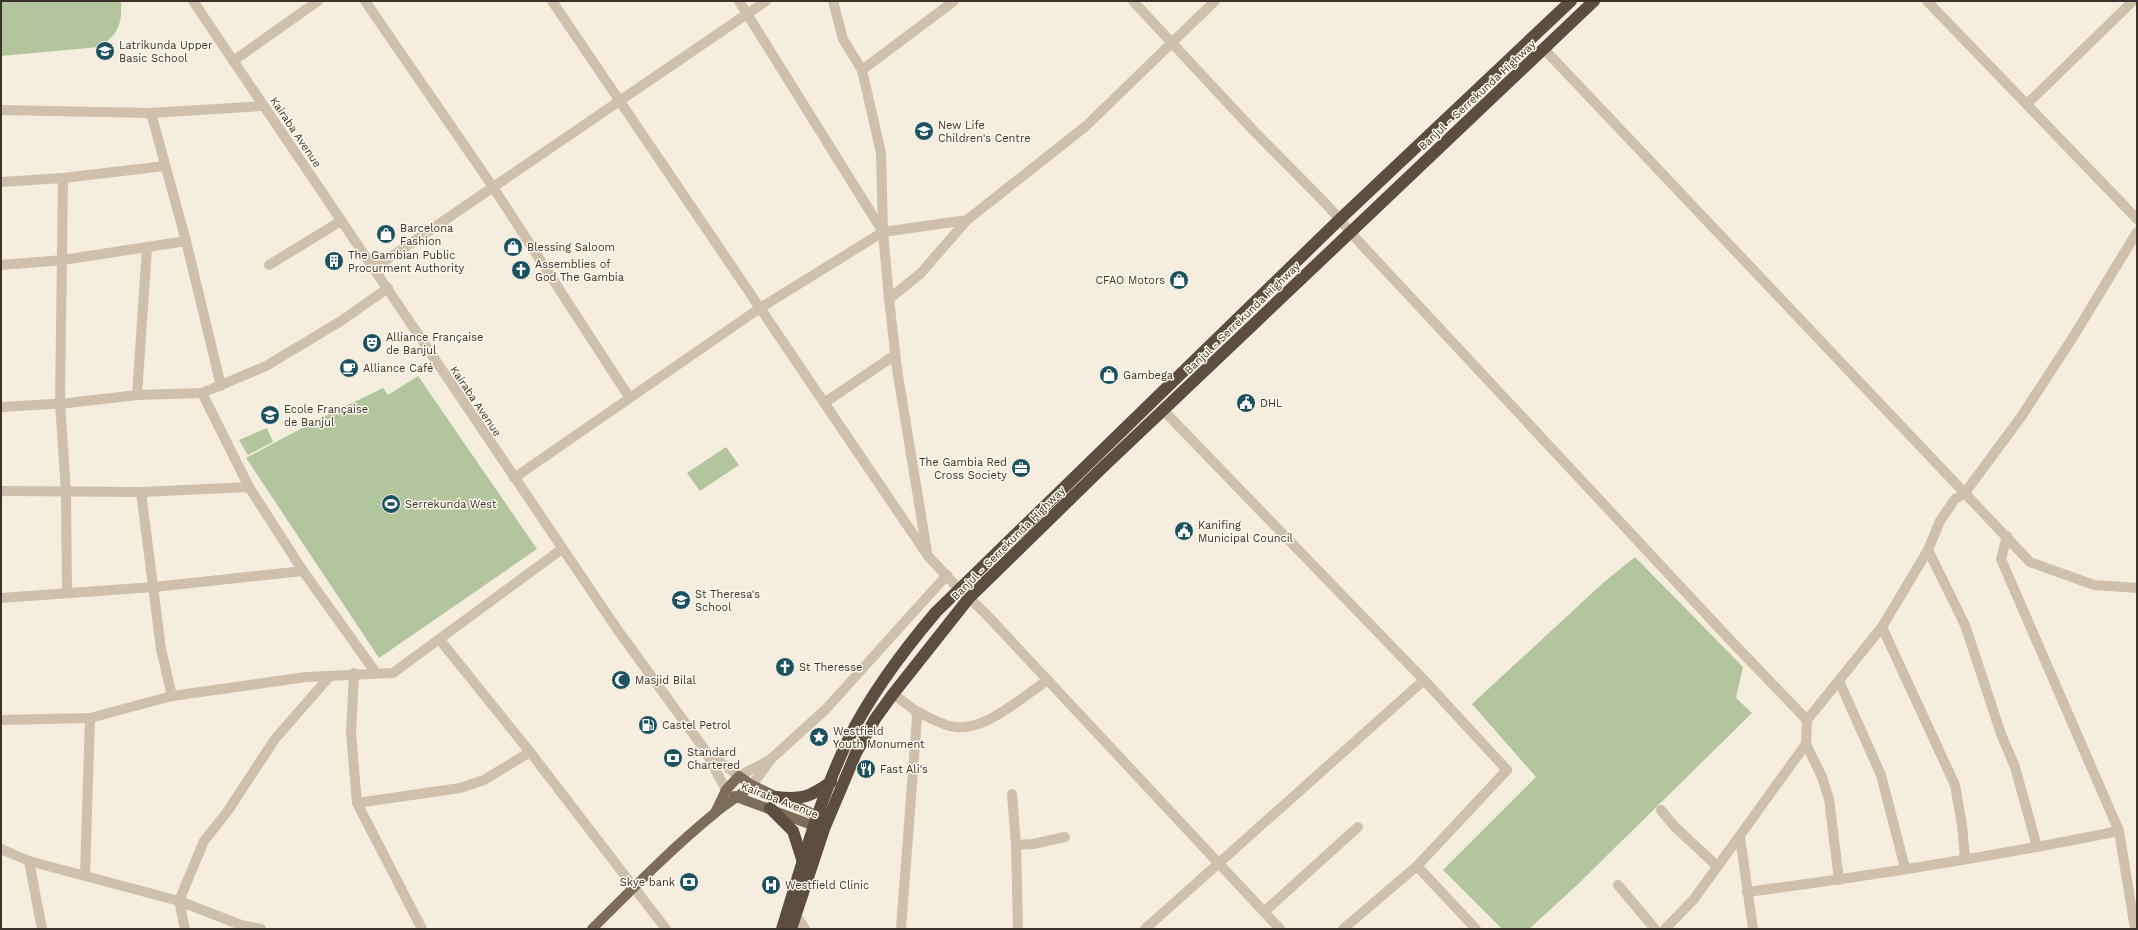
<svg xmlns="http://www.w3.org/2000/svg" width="2138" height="930" font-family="'Work Sans',sans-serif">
<rect width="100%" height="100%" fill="#f5eedf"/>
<g fill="#b2c59d">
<path d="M1 1H121C122 24 119 34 99 47L1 56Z"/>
<path d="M418 376 537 549 379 658 246 458 319 419 383 388 388 395Z"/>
<path d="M267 428 273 442 248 455 239 440Z"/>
<path d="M726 447 739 465 700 491 687 473Z"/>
<path d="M1635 557 1743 667 1736 698 1752 713 1575 887 1529 929H1502L1443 870 1536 777 1472 704 1604 582Z"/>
</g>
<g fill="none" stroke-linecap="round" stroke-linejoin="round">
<g stroke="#cec0aa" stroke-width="10">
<path d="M193 1 617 629 705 750 726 790"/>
<path d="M365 1 493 187 629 397"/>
<path d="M552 1 928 556 958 588 985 613 1280 929"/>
<path d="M739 1 883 232"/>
<path d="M833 1 843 39 862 70"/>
<path d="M1133 1 1253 130 1327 205 1361 244 1733 643 1807 720"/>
<path d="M1927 1 2137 219"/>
<path d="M1544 49 2030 562 2094 585 2137 588"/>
<path d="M233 61 318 1"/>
<path d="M2027 104 2133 1"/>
<path d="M1 110 151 113 263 106"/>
<path d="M151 113 186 241 221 386"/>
<path d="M63 178 60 403 66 492 67 592"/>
<path d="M1 182 63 178 165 166"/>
<path d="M1 265 63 260 186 241"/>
<path d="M269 265 341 221"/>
<path d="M373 269 766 1"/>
<path d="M889 299 921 273 967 220"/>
<path d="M202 393 249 487 303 571 376 673"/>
<path d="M137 395 147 248"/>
<path d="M824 403 895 355"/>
<path d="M1 407 68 403 137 395 202 393 266 366 341 321 388 288"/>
<path d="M1164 411 1424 680 1507 770 1417 866 1343 929"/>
<path d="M514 478 760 308 883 232 967 220 1086 126 1215 1"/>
<path d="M1 491 141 492 249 487"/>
<path d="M141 492 161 649 172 696"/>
<path d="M2007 536 2001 559 2119 831 2135 929"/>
<path d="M1928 550 1965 625 2001 734 2015 767 2037 847"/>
<path d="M927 552 897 369 889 299 883 232 881 153 862 70 954 1"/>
<path d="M1 598 154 587 303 571"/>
<path d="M1882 627 1955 785 1962 825 1965 858"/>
<path d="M440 640 530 752 666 929"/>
<path d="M354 673 351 733 357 803 422 929"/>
<path d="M1839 681 1881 775 1905 868"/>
<path d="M893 694 916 711 917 718 901 929"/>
<path d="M916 711C926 716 938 723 950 726 982 735 1022 697 1048 680"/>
<path d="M1 720 90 718 172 696 306 677 393 673 562 549"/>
<path d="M708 753 739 776 768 761"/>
<path d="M752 785 772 758 826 709 947 575"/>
<path d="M1012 794 1016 845 1018 929"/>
<path d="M357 803 460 788 484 780 530 752"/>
<path d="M1661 810 1674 826 1717 866"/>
<path d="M1740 837 1753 929"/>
<path d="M1016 845 1033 844 1065 837"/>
<path d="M1 849 29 861 179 901 241 925 242 929"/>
<path d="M29 861 42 929"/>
<path d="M1417 866 1476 929"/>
<path d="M85 876 90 718"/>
<path d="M1839 880 1829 799 1822 777 1806 744 1807 720 1882 627 1928 550 1940 521 1955 499 1964 494 2021 417 2075 334 2137 232"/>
<path d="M1618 885 1655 929"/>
<path d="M1747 892C1871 876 1996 856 2119 831"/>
<path d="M1264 912 1358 827"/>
<path d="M796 915 805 929"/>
<path d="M241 925 261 929"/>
<path d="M185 929 179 901 204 841 227 812 275 739 329 677"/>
<path d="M1145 929 1424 680"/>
<path d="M1665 929 1694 899 1806 744"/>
</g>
<g stroke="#7e6c5a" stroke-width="10">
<path d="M734 796 820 828"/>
<path d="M715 813 726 790 739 776 752 785 824 819"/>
<path d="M592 929C632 889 672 848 715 813 727 803 740 796 752 785"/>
</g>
<g stroke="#5c4d40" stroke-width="12">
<path d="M776 797C802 800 810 797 831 782"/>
<path d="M770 808 793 831 803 862"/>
<path d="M782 929C802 865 819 800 848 740 871 693 903 651 936 612L1340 219 1571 1"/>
<path d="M791 929 824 829 856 753 875 719 893 694 969 598 1101 469 1594 1"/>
</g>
</g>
<defs>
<symbol id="school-disc" viewBox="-11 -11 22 22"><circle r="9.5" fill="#1c5160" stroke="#fbf7ec"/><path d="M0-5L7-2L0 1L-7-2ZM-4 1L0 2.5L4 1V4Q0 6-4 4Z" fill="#fff"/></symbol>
<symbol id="shop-disc" viewBox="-11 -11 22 22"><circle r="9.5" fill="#1c5160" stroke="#fbf7ec"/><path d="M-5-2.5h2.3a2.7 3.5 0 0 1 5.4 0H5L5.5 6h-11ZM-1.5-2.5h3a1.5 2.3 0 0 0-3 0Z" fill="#fff"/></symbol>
<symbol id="building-disc" viewBox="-11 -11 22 22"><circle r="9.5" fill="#1c5160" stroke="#fbf7ec"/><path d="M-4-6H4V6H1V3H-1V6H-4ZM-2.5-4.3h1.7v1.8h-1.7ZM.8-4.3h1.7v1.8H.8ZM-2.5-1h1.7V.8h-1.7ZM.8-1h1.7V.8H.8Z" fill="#fff"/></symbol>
<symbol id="church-disc" viewBox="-11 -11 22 22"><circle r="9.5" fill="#1c5160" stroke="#fbf7ec"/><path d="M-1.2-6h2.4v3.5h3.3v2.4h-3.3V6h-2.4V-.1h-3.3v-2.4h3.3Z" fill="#fff"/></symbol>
<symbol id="theatre-disc" viewBox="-11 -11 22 22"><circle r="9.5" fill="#1c5160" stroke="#fbf7ec"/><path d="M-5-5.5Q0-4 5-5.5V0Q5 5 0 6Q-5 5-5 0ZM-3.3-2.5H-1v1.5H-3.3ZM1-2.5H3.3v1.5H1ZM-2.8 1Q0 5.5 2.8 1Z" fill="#fff"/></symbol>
<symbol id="cafe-disc" viewBox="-11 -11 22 22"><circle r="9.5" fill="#1c5160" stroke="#fbf7ec"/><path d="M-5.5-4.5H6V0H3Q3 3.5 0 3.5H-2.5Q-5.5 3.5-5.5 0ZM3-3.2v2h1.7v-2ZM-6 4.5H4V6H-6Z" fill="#fff"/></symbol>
<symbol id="civic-disc" viewBox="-11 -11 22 22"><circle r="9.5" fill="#1c5160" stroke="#fbf7ec"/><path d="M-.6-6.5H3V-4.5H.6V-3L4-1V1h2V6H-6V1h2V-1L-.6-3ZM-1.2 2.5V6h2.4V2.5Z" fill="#fff"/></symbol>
<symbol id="office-disc" viewBox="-11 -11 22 22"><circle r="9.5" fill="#1c5160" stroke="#fbf7ec"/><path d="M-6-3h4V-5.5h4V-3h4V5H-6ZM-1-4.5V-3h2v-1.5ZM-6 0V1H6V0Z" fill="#fff"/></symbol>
<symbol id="stadium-disc" viewBox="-11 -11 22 22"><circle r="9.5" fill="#1c5160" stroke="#fbf7ec"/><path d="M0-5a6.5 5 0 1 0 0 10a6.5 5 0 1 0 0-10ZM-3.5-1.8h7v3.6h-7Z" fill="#fff"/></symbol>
<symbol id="mosque-disc" viewBox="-11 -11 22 22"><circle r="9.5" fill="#1c5160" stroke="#fbf7ec"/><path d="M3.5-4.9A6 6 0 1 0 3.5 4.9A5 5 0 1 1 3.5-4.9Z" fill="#fff"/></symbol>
<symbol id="fuel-disc" viewBox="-11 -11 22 22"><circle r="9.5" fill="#1c5160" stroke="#fbf7ec"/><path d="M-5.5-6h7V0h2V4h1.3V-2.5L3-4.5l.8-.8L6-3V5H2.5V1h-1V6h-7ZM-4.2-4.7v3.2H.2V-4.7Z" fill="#fff"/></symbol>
<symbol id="sight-disc" viewBox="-11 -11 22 22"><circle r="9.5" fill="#1c5160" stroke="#fbf7ec"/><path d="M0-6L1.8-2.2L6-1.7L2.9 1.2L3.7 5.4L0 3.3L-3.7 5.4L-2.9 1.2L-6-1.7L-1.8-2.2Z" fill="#fff"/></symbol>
<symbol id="bank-disc" viewBox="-11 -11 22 22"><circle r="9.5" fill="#1c5160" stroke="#fbf7ec"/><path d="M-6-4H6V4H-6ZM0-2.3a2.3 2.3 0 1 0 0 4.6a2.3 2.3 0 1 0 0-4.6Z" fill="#fff"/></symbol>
<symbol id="restaurant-disc" viewBox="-11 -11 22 22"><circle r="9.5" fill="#1c5160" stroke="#fbf7ec"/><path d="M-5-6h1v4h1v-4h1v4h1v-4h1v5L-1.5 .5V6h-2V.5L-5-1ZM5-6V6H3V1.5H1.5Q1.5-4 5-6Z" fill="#fff"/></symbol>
<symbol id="hospital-disc" viewBox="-11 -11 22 22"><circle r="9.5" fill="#1c5160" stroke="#fbf7ec"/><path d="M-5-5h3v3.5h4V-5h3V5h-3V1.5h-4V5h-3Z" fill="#fff"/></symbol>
</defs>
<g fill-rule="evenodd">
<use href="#school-disc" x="94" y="40" width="22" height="22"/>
<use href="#school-disc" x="913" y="120" width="22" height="22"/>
<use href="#shop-disc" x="375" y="223" width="22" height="22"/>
<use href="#shop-disc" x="502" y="236" width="22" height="22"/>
<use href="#building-disc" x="323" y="250" width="22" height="22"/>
<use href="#church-disc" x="510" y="259" width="22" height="22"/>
<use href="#shop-disc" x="1168" y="269" width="22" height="22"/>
<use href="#theatre-disc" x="361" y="332" width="22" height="22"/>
<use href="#cafe-disc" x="338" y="357" width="22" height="22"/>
<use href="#shop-disc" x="1098" y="364" width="22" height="22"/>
<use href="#civic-disc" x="1235" y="392" width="22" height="22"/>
<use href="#school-disc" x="259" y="404" width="22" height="22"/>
<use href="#office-disc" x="1010" y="457" width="22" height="22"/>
<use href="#stadium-disc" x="380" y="493" width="22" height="22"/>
<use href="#civic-disc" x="1173" y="520" width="22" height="22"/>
<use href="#school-disc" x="670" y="589" width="22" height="22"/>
<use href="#church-disc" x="774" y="656" width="22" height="22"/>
<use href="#mosque-disc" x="610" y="669" width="22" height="22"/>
<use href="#fuel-disc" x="637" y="714" width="22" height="22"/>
<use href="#sight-disc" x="808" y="726" width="22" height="22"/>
<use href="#bank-disc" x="662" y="747" width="22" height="22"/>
<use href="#restaurant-disc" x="855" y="758" width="22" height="22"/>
<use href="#bank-disc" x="678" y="871" width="22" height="22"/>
<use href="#hospital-disc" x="760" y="874" width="22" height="22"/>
</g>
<g text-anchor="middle" stroke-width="3" stroke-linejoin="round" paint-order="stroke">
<g font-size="11" fill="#3b322a" stroke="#fbf7ec" text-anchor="start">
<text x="119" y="49">Latrikunda Upper<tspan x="119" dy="13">Basic School</tspan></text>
<text x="938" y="129">New Life<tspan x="938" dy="13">Children's Centre</tspan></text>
<text x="400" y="232">Barcelona<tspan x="400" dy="13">Fashion</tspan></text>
<text x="527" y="251">Blessing Saloom</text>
<text x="348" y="259">The Gambian Public<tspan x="348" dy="13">Procurment Authority</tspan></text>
<text x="535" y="268">Assemblies of<tspan x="535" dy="13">God The Gambia</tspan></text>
<text x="1165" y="284" text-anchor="end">CFAO Motors</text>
<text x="386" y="341">Alliance Française<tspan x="386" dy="13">de Banjul</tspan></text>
<text x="363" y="372">Alliance Café</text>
<text x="1123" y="379">Gambega</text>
<text x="1260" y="407">DHL</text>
<text x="284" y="413">Ecole Française<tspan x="284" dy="13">de Banjul</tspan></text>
<text x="1007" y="466" text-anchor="end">The Gambia Red<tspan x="1007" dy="13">Cross Society</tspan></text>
<text x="405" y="508">Serrekunda West</text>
<text x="1198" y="529">Kanifing<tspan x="1198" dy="13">Municipal Council</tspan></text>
<text x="695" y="598">St Theresa's<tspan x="695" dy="13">School</tspan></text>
<text x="799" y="671">St Theresse</text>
<text x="635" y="684">Masjid Bilal</text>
<text x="662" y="729">Castel Petrol</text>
<text x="833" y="735">Westfield<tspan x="833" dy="13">Youth Monument</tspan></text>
<text x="687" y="756">Standard<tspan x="687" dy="13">Chartered</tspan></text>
<text x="880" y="773">Fast Ali's</text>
<text x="675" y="886" text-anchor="end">Skye bank</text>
<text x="785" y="889">Westfield Clinic</text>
</g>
<g font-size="11" fill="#3b322a" stroke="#fbf7ec">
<text transform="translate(1477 95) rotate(-43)" y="4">Banjul - Serrekunda Highway</text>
<text transform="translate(296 132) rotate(56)" y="4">Kairaba Avenue</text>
<text transform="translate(1242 318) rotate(-44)" y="4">Banjul - Serrekunda Highway</text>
<text transform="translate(476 401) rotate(56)" y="4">Kairaba Avenue</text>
<text transform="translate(1008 543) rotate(-45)" y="4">Banjul - Serrekunda Highway</text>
<text transform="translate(780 800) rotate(21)" y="4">Kairaba Avenue</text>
</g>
</g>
<rect width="2138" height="930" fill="none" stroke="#3b322a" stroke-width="4"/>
</svg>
